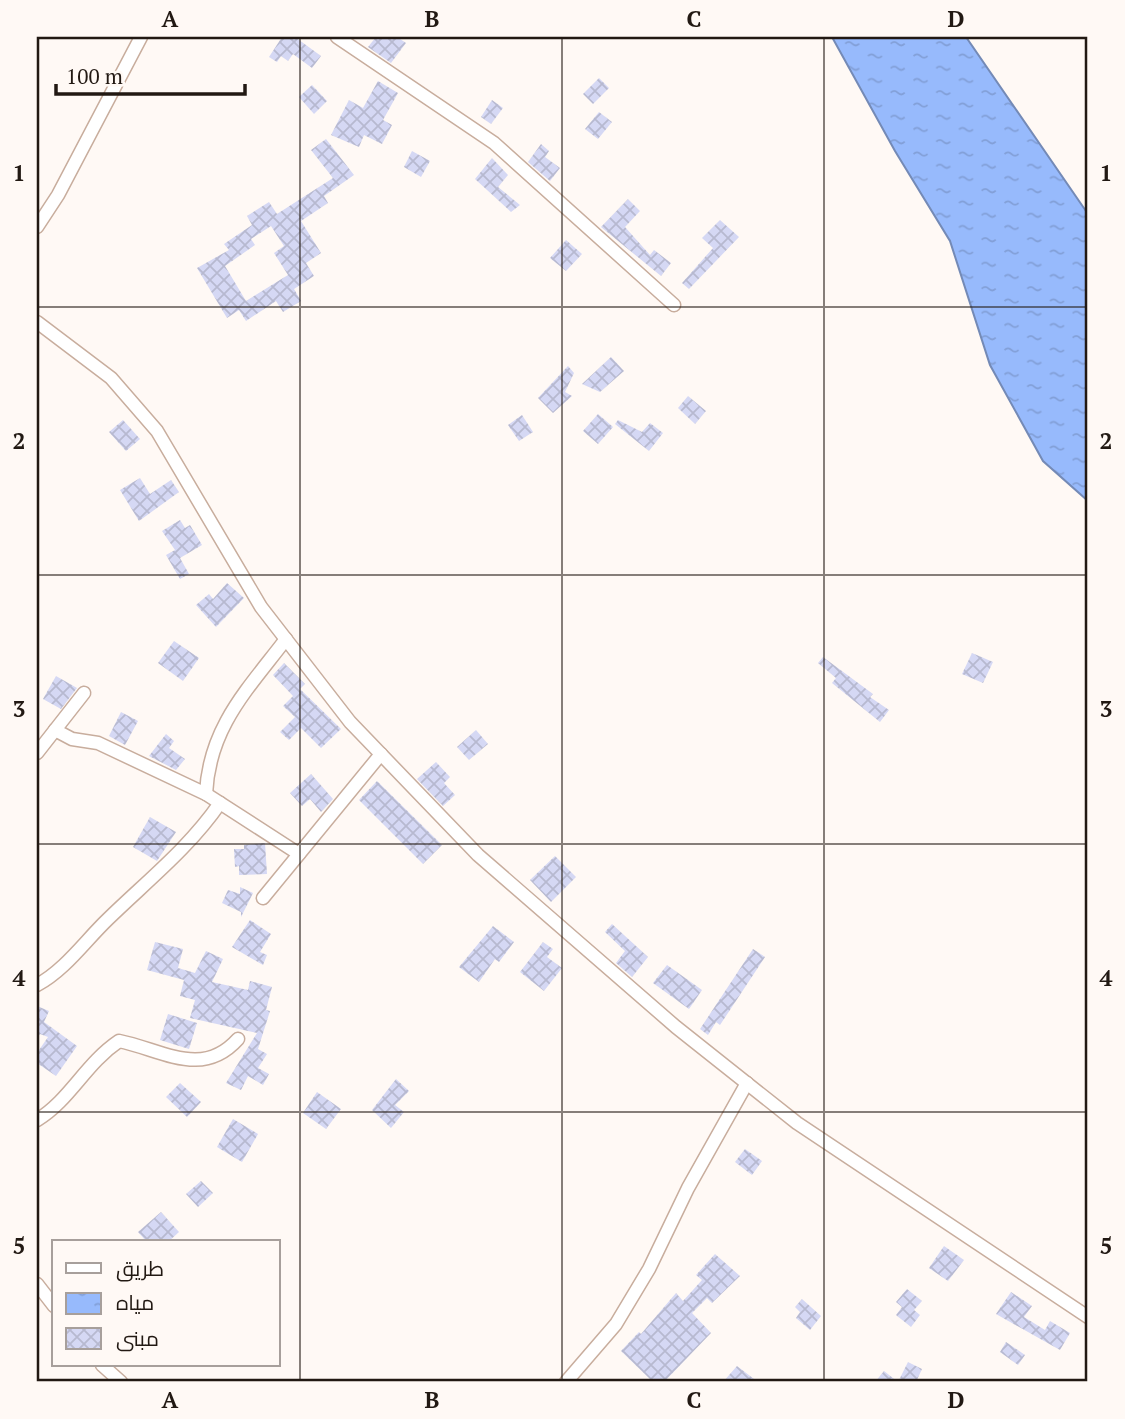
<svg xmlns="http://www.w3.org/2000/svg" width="1125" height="1419" font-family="'PT Serif',Cairo,serif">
<defs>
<pattern id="water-ripples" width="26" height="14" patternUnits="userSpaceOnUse" patternTransform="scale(1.75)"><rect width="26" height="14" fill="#97bafc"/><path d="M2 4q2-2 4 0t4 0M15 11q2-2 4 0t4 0" fill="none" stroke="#829fd7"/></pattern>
<pattern id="building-cross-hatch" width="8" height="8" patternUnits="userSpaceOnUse" patternTransform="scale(1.75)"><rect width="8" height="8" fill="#d5d8f4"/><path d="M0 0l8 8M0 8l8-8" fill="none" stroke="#b7b9d0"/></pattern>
</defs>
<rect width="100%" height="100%" fill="#fff9f5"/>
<path fill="url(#water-ripples)" stroke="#748ab6" stroke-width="2" d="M832 37H966L1088 214V501L1043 461 990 365 950 241 895 151Z"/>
<g fill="url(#building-cross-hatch)" fill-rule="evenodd">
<path d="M282 37H295L321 56 312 68 293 54 288 61 281 56 277 62 269 57Z"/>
<path d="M376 37H397L406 43 391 63 368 47Z"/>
<path d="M599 78 609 88 593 104 583 94Z"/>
<path d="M378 81 398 93 383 120 392 125 382 144 364 135 359 147 331 135 349 100 363 108Z"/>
<path d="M312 85 327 101 314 114 299 97Z"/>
<path d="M492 100 503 108 491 124 481 117Z"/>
<path d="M599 112 612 122 598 139 585 129Z"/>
<path d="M326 139 354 175 324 196 328 203 301 221 321 253 306 263 314 276 294 289 301 301 283 312 276 301 246 321 239 310 227 318 197 268 229 250 224 244 252 225 247 216 269 202 277 214 333 178 311 150ZM271 226 284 246 274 253 288 275 246 301 225 266 255 245 251 239Z"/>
<path d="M541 144 549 151 545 157 560 168 550 181 528 162Z"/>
<path d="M412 151 430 161 421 177 404 167Z"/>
<path d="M492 158 508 175 498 187 520 205 511 212 475 179Z"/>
<path d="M628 199 640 211 625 227 650 255 654 250 671 263 661 276 601 227Z"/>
<path d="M720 220 739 237 689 289 682 283 713 248 702 238Z"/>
<path d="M566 240 582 254 566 271 550 258Z"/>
<path d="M611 357 624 371 600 392 582 384Z"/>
<path d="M568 366 574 373 565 392 572 396 553 413 538 398Z"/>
<path d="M688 396 706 411 695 424 678 408Z"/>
<path d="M598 414 613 427 598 444 583 431Z"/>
<path d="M522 415 533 432 519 441 508 425Z"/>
<path d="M123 420 140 439 126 451 109 432Z"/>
<path d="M618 420 642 432 650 423 663 433 649 451 615 424Z"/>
<path d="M140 478 150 494 171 480 179 492 139 521 120 490Z"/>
<path d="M180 520 185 528 190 525 202 545 180 558 189 574 180 579 166 555 175 550 162 531Z"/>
<path d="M227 583 244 598 216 627 196 605 209 594 213 599Z"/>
<path d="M174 641 199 658 183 681 158 663Z"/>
<path d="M972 653 993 662 983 683 962 674Z"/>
<path d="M823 657 873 694 870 697 889 710 880 722 832 683 836 678 818 663Z"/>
<path d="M284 663 305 684 300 689 341 729 321 748 301 728 289 740 280 732 295 717 283 706 293 696 273 675Z"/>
<path d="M56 676 77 688 61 709 43 699Z"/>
<path d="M121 712 138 721 125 745 109 736Z"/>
<path d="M476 730 488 744 469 760 457 747Z"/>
<path d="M166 734 174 741 169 748 185 759 176 770 149 756Z"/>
<path d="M436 762 450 777 444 783 455 795 443 806 417 779Z"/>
<path d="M311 774 333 799 321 812 310 799 302 806 290 793Z"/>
<path d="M377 781 442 845 423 864 359 800Z"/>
<path d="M150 817 176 832 157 861 133 847Z"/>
<path d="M265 843 267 874 239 875V866L235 867 234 849H244V845Z"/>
<path d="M555 856 576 877 551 902 530 880Z"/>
<path d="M240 887 253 893 241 917V912L222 903 228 890 240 894Z"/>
<path d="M250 920 271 934 260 952 267 955 263 965 232 947Z"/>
<path d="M612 924 648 957 632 977 616 963 625 951 605 932Z"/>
<path d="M493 926 514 942 499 962 495 959 479 982 459 967Z"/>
<path d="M155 942 183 949 178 968 195 973 206 951 223 959 212 982 248 990 250 981 272 987 266 1010 270 1011 258 1049 267 1054 258 1068 269 1074 263 1085 248 1076 241 1090 226 1083 257 1033 190 1018 195 1000 180 996 184 980 147 970Z"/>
<path d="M543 942 553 949 547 957 562 968 544 991 520 972Z"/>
<path d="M753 949 765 957 720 1025 716 1022 708 1035 700 1029Z"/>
<path d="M667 965 702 990 689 1009 653 983Z"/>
<path d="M37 1006 49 1011 44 1022 77 1046 56 1076 37 1063V1053L48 1037 40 1034 37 1039Z"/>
<path d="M168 1014 197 1023 189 1049 160 1040Z"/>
<path d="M396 1079 409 1091 395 1105 404 1112 391 1128 372 1110Z"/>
<path d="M180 1083 201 1102 187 1117 166 1097Z"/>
<path d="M317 1092 341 1109 326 1129 303 1113Z"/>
<path d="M233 1119 258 1134 242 1162 217 1147Z"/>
<path d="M745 1149 762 1161 752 1175 735 1162Z"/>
<path d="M201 1181 213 1193 198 1207 186 1194Z"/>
<path d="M161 1212 179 1232 168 1242H147L138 1232Z"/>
<path d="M944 1246 964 1260 948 1281 929 1268Z"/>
<path d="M715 1254 740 1276 712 1303 707 1298 692 1313 711 1333 664 1382H653L621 1351 639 1332 641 1334 676 1293 683 1301 702 1280 696 1275Z"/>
<path d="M907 1289 922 1301 914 1310 920 1315 911 1327 896 1315 902 1307 896 1302Z"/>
<path d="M1011 1292 1032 1306 1024 1317 1045 1330 1050 1321 1070 1333 1060 1350 996 1314Z"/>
<path d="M802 1299 821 1316 810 1330 796 1318 800 1312 795 1307Z"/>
<path d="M1006 1342 1025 1355 1018 1365 1000 1352Z"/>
<path d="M908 1362 922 1369 916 1382H875L884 1371 898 1382Z"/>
<path d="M737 1366 758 1382H723Z"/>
</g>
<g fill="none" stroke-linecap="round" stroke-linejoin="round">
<defs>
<g id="minor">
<path d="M337 37 494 143 674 305"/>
<path d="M37 227 58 195 141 37"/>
<path d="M37 322 111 378 157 431 261 607 350 722 478 855 676 1027 797 1123 1088 1317"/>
<path d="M55 730 72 739 98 743 206 794 299 854"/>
<path d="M37 753 84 693"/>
<path d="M206 794C209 727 248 689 286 639"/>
<path d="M263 898 381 754"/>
<path d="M37 985C65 970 85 941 108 919 147 881 189 848 220 803"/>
<path d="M37 1120C70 1100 85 1064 119 1041 163 1050 202 1079 238 1039"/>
<path d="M37 1284 54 1306"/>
<path d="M102 1365 121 1382"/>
<path d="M566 1382 616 1324 649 1269 688 1188 747 1083"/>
</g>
</defs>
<use href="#minor" stroke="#c8ad9d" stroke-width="15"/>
<use href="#minor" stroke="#fff" stroke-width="12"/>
</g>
<path fill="none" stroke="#221913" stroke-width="2" stroke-opacity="0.55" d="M300 37V1382M562 37V1382M824 37V1382M37 307H1088M37 575H1088M37 844H1088M37 1112H1088"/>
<rect width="1125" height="1419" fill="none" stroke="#fff9f5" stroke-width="77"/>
<rect x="52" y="1240" width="228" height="126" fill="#fff9f5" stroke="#a79f9b" stroke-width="2"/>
<rect x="66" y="1263" width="35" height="10" fill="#ffffff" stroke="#a79f9b" stroke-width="2"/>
<text x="116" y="1276" font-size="21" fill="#221913">طريق</text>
<rect x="66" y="1293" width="35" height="21" fill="url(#water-ripples)" stroke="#a79f9b" stroke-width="2"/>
<text x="116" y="1310" font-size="21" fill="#221913">مياه</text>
<rect x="66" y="1328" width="35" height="21" fill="url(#building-cross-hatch)" stroke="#a79f9b" stroke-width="2"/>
<text x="116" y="1346" font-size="21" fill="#221913">مبنى</text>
<path d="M56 84v10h189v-10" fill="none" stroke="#221913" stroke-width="3.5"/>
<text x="66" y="84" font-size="21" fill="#221913" stroke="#fff9f5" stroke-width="5" paint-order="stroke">100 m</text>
<rect x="38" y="38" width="1048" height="1342" fill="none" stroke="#221913" stroke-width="2.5"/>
<g font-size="23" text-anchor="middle" font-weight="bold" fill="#221913">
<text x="170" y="27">A</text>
<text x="432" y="27">B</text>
<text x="694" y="27">C</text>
<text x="956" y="27">D</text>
<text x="19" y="181">1</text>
<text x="1106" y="181">1</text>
<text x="19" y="449">2</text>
<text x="1106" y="449">2</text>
<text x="19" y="717">3</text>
<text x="1106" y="717">3</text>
<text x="19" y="986">4</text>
<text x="1106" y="986">4</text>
<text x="19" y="1254">5</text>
<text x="1106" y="1254">5</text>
<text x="170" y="1408">A</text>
<text x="432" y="1408">B</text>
<text x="694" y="1408">C</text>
<text x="956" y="1408">D</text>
</g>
</svg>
